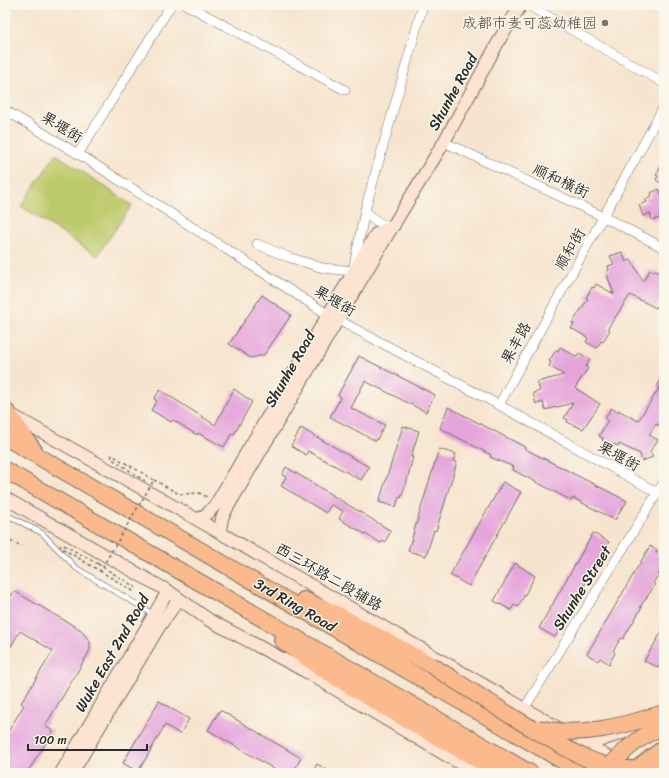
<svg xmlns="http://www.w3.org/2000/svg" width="669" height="778" font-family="Sriracha,'LXGW WenKai TC',sans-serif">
<rect width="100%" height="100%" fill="#fbf7ec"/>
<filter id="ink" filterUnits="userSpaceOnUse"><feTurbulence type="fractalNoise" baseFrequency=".025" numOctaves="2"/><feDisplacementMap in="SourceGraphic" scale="8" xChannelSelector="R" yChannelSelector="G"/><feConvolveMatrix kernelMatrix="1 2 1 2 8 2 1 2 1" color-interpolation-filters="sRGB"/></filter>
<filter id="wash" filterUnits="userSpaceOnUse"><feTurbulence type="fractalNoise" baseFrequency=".012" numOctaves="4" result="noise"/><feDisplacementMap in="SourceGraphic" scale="16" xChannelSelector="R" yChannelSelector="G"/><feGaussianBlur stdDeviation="0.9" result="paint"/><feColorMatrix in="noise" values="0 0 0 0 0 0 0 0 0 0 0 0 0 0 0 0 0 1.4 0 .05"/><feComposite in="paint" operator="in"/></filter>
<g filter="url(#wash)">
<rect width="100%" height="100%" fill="#f6e4ce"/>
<path fill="#bdca6c" stroke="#747a4c" d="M56 154 132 205 97 256 21 206Z"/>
<g id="blocks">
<g fill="#e5a5db">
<path d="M664 161V185L656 180 658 176 656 175Z"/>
<path d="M659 189 664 200V217L652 220 650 213 643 216 639 205 647 202 645 199 652 196 651 193Z"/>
<path d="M622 252 626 262 631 260 643 281 650 270 654 272 655 270 664 276V289L660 296 662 297 656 308 630 295 608 328 610 330 603 342 601 341 597 348 586 342 588 338 571 328 574 324 572 323 588 299 586 298 592 287 594 288 596 284 614 294 606 272 609 270 608 266 614 264 610 256Z"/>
<path d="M262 295 291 315 264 355 251 358 229 344Z"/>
<path d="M560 347 577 357 579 353 590 359 586 367 588 368 575 388 600 404 583 429 567 422 568 420 564 418 573 403 545 410 543 402 536 404 533 393 540 391 537 382 564 375 549 366 551 362 549 361 556 350 558 351Z"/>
<path d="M359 356 435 395 426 412 365 381 351 408 385 425 376 441 330 417 341 397 338 395Z"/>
<path d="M664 374V428L656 424 649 435 658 440 650 451 653 457 642 461 640 454 619 444 618 446 614 444 613 446 602 440 603 438 599 436 608 420 605 419 611 408 618 412V410L638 421 659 388 657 387Z"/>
<path d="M234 389 252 402 234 434 232 433 224 447 198 433 197 435 173 420 171 422 151 410 157 401 154 399 160 390 215 425Z"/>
<path d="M448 407 525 447V449L627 501 623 508H622L615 520 573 498 572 501 513 470 514 467 490 457 491 455 440 428Z"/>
<path d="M403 426 419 431 411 457H413L406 484 401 498 399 497 396 507 379 502Z"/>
<path d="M301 428 369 467 361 480 308 451 306 455 291 446Z"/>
<path d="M439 449 456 454 453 461 457 462 436 531 434 530 426 556 408 551Z"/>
<path d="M286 467 391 531 385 542 383 541 381 543 339 519 343 511 331 505 326 513 281 486 286 477 282 475Z"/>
<path d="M503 482 521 492 469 586 450 575Z"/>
<path d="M593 533 609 542 555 637 539 628Z"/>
<path d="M650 546 657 550 656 553 664 558V569L662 573 660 572 653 583 655 585 640 607H642L623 639 621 638 613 651 615 653 609 664 600 658 598 661 587 654Z"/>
<path d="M515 563 535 576 518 607 514 605 511 610 494 601Z"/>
<path d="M14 591 81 630 90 642V649L88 654 45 726 53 731 27 773H5V737L24 705 21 703 53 651 20 631 10 648 5 645V606Z"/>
<path d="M664 628V670L644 661Z"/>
<path d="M159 701 189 719 180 734 165 725 138 772 123 763Z"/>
<path d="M220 710 301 758 293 773H281L208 730Z"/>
<path d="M317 764 332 773H312Z"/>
</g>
</g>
</g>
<g filter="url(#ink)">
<use href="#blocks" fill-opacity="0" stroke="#726c64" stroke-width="1"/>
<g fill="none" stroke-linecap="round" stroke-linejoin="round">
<defs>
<path id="lane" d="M5 514 42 533 76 568 153 614"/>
<g id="street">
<path d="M187 5 345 90"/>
<path d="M528 5 664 83"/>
<path d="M5 110 88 160 327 314 499 405 658 493 664 494"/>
<path d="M444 142 604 217 664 248"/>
<path d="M78 154 171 5"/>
<path d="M365 210C373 219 381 227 393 225"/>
<path d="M257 244 288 257 323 268 353 271 365 210 423 5"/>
<path d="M499 405C553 305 610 207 664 106"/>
<path d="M524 709 664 482"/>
</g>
<g id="secondary">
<path d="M10 414 198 520 622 765"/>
<path d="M5 498 168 591 209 620 305 671 476 773"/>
<path d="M198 520 209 512 216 504 376 234 394 225"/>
<path d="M220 532 222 518 226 510 388 234 444 142 501 37 521 5"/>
<path d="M586 745 631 730"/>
<path d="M61 773 168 591"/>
<path d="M72 773 159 627 179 599"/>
</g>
<g id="highway">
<path d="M7 412 35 452"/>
<path d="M5 437 584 773"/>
<path d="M5 470 530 773"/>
<path d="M304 600 336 614 431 665"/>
<path d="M282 640C350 691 427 730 501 773"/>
</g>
</defs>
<use href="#lane" stroke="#726c64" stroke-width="6"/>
<use href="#street" stroke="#726c64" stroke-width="10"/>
<use href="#secondary" stroke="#726c64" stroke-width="14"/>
<use href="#highway" stroke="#726c64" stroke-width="18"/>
<g stroke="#726c64" stroke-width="1.5" stroke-dasharray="3 3" stroke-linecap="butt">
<path d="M154 480 179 494 199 493 209 498"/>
<path d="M5 539 22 546"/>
<path d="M98 564 135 587 133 591 100 571"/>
</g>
<use href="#lane" stroke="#fff" stroke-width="4.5"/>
<use href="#street" stroke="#fff" stroke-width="9"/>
<use href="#secondary" stroke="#fde3d1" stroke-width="12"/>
<use href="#highway" stroke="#fbba8d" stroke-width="16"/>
<defs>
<g id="highway-bridge">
<path d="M431 665C467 688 503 712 540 733 562 746 584 760 609 766 626 771 647 769 664 768"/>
<path d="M538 728C581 738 623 726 664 713"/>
<path d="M634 771 664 748"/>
<path d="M605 773C621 752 639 736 664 726"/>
</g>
</defs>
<use href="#highway-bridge" stroke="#726c64" stroke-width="18" stroke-linecap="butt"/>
<path stroke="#726c64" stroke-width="1.5" stroke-dasharray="3 3" stroke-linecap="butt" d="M98 564 62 544 60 547 100 571 154 480 112 455 111 458 145 481"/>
<use href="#highway-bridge" stroke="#fbba8d" stroke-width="16"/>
</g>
</g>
<circle fill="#8d6e63" stroke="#fbf7ec" stroke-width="1.5" cx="605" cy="23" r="4"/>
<g text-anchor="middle" stroke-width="3" stroke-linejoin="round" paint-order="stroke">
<g font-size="15" fill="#785e54" stroke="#fbf7ec" text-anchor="end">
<text x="597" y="28">成都市麦可蕊幼稚园</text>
</g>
<g font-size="15" fill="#2b2b2b" stroke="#fbf7ec">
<text transform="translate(453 92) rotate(-61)" y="5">Shunhe Road</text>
<text transform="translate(62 127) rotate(31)" y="5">果堰街</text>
<text transform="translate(561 181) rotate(25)" y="5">顺和横街</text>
<text transform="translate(570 249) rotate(-60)" y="5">顺和街</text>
<text transform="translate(335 301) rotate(30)" y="5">果堰街</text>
<text transform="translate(516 343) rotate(-61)" y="5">果丰路</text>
<text transform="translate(290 369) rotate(-60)" y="5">Shunhe Road</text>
<text transform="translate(619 456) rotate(29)" y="5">果堰街</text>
<text transform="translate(329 577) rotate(30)" y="5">西三环路二段辅路</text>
<text transform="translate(582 588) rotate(-58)" y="5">Shunhe Street</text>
<text transform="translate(295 605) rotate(30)" y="5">3rd Ring Road</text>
<text transform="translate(112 653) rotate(-60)" y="5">Wuke East 2nd Road</text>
</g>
</g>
<rect width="669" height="778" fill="none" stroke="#fbf7ec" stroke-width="20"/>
<path d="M28 744v6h119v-6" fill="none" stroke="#2b2b2b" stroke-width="2"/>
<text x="34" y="744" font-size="12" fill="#2b2b2b" stroke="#fbf7ec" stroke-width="3" paint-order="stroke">100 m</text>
</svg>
